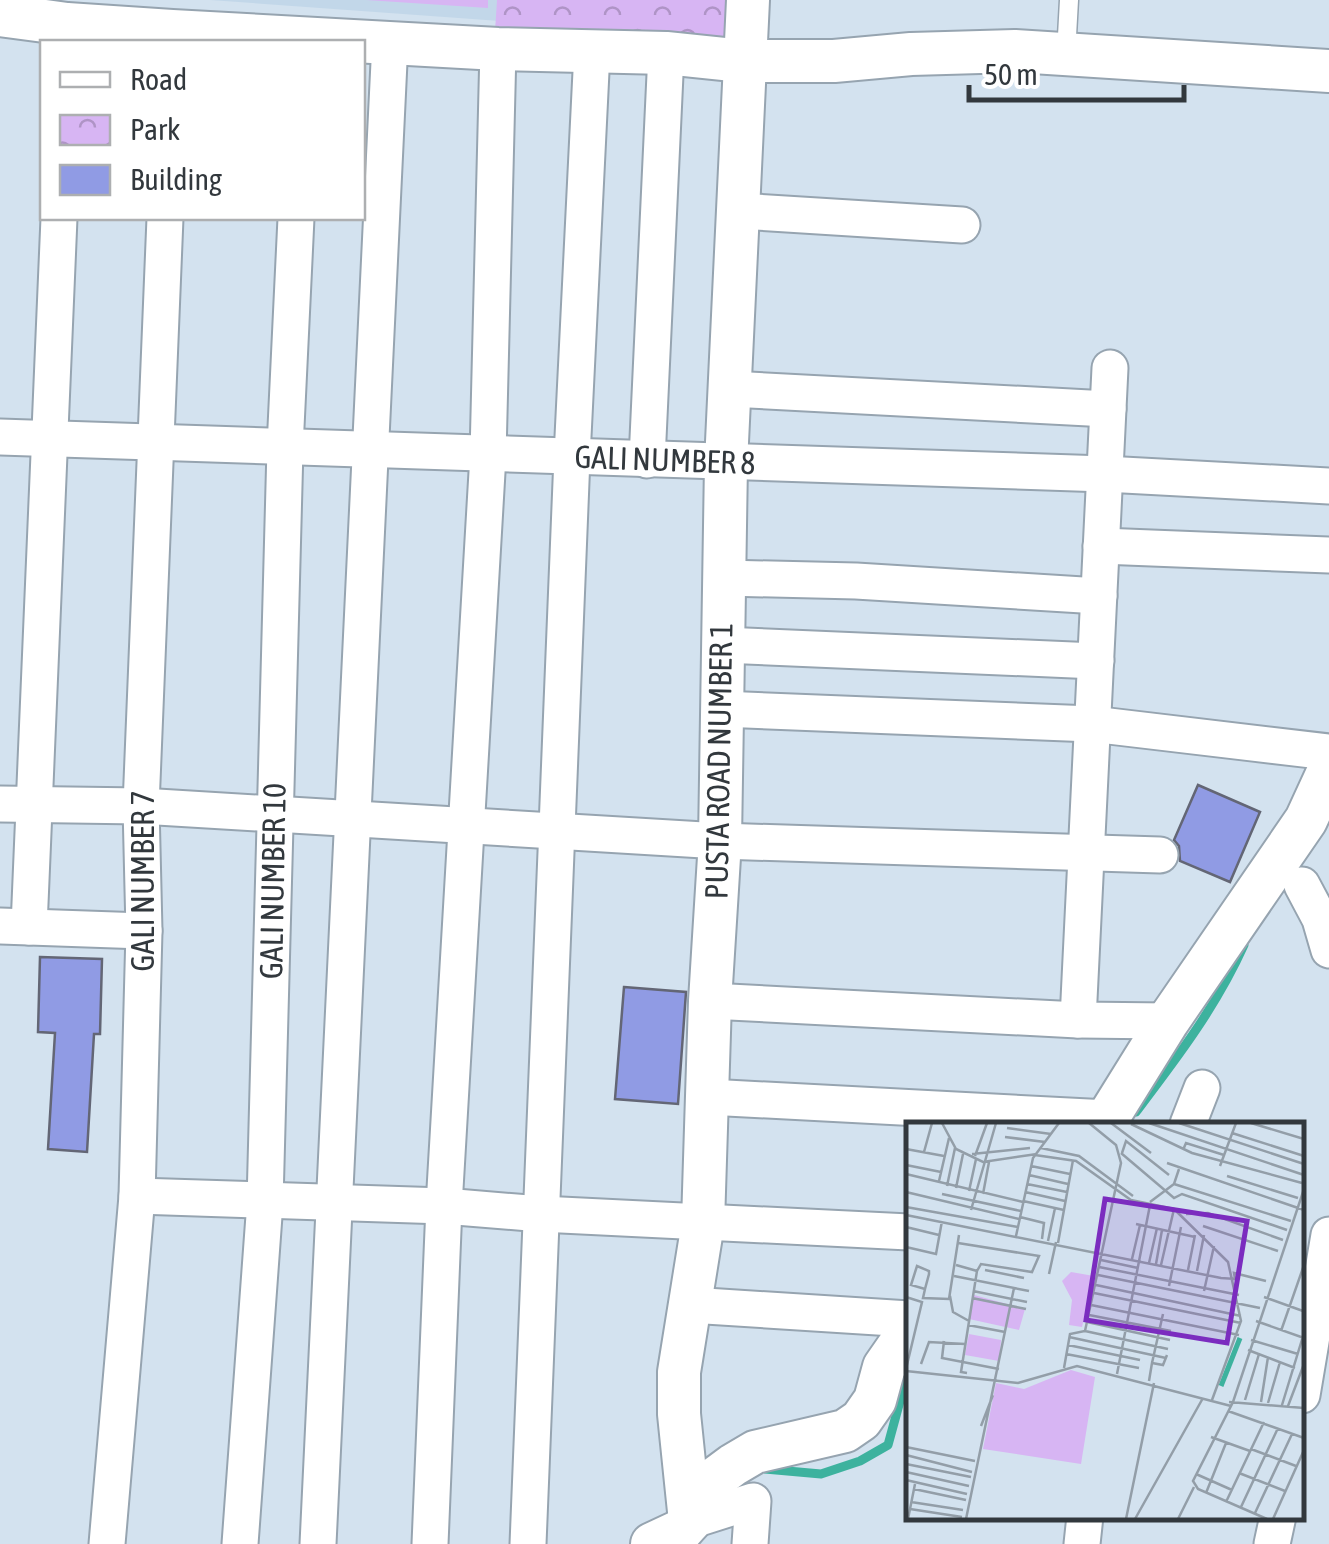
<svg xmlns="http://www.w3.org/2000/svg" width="1329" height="1544" font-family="'Asap Condensed',sans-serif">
<defs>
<pattern id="grass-tufts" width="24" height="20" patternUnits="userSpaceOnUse" patternTransform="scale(2.5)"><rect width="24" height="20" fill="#d7b5f3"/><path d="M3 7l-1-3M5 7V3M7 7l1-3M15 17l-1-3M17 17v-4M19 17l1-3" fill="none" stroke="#af94c6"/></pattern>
<pattern id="park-crowns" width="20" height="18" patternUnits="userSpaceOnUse" patternTransform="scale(2.5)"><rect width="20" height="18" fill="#d7b5f3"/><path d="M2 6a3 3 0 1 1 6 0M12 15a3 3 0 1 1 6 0" fill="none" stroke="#af94c6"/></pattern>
</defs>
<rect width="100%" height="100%" fill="#d3e2ef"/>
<path fill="#c2d7e9" d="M210 0H501L500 21Z"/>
<path fill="url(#grass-tufts)" d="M366 0H488V8Z"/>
<path fill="url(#park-crowns)" d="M497 0H744L738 62 494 47Z"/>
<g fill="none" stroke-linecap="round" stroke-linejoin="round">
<g stroke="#3db29e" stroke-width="9">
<path d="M1136 1112C1177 1058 1216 1007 1244 945"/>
<path d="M765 1469 821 1474 860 1461 888 1445 900 1401V1377"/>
</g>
</g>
<g fill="#909be4" stroke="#636675" stroke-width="2.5">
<path d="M1198 785 1260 812 1230 882 1180 861 1179 846 1174 840Z"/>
<path d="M40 957 102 959 100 1034H94L87 1152 48 1149 55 1033 38 1032Z"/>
<path d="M624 987 686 992 678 1104 615 1099Z"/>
</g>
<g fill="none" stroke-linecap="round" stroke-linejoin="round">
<defs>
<path id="service" d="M1066 54 1069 0"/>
<g id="minor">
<path d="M739 211 962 225"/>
<path d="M730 389 1108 409"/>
<path d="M0 437 1105 474 1329 486"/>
<path d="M647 460 666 53"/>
<path d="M1101 546 1329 555"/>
<path d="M724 578 856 581 1099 596"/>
<path d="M722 645 1096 661"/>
<path d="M721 709 1092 724 1329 752"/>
<path d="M0 804 141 806 720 841 1160 855"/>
<path d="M1302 885 1320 919 1329 950"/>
<path d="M0 926 144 931"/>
<path d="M29 927 59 218"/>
<path d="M710 1001 1078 1020 1168 1021"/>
<path d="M1078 1020 1110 368"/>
<path d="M708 1097 1108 1118"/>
<path d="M1188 1124 1202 1088"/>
<path d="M137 1196 444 1206 541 1214 909 1232"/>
<path d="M690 1305 909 1319"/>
<path d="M1302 1395 1329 1235"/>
<path d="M690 1521 753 1501 750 1544"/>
<path d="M107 1544 137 1196 144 931 141 806 165 218"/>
<path d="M240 1544 265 1202 285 448 296 218"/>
<path d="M318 1544 390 41"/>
<path d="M430 1544 444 1206 488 455 498 49"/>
<path d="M528 1544 572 457 592 51"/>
<path d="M1082 1544 1085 1516"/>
<path d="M1272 1544 1278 1516"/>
</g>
<g id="tertiary">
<path d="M0 15 67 24 172 31 498 49 666 53 743 61H834L911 54 1015 51 1329 71"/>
<path d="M1104 1124 1168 1021 1306 820 1329 770"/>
<path d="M690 1521 679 1414V1372L703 1223 710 1001 720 841 726 463 748 0"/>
<path d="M652 1544 682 1530 690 1521 702 1488 733 1465 755 1452 845 1431 861 1420 875 1400 884 1367 909 1331"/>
</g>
</defs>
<use href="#service" stroke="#96a4b0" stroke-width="21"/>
<use href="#minor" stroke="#96a4b0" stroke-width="39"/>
<use href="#tertiary" stroke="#96a4b0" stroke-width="46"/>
<use href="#service" stroke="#fff" stroke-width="18"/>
<use href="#minor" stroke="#fff" stroke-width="35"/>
<use href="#tertiary" stroke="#fff" stroke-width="42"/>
</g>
<g text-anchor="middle" stroke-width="8" stroke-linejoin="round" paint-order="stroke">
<g font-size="32" fill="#32383d" stroke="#fff">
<text transform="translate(665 460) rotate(2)" y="11">GALI NUMBER 8</text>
<text transform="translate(719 761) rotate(-89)" y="11">PUSTA ROAD NUMBER 1</text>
<text transform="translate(143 881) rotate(-90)" y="11">GALI NUMBER 7</text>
<text transform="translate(273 881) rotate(-89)" y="11">GALI NUMBER 10</text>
</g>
</g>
<g transform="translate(906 1122)">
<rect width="398" height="398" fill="#d3e2ef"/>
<path d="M165 150 188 154 176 205 163 203 166 178 156 159Z" fill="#d7b5f3"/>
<path d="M68 173 119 187 113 208 63 197ZM63 212 95 218 93 239 59 233ZM165 248 189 255 175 342 77 327 90 261 118 267Z" fill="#d7b5f3"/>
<path fill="none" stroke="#3db29e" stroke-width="5" d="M315 264 334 216"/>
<path fill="none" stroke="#939ea8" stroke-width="2.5" d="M36 1 50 27 77 40 131 32M205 1 245 31M243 1 398 53M273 1 398 42M345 1 398 17M225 2 286 31 396 61M101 6 145 12M326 11 398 34M99 15 139 20M135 26 173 34 227 74M0 27 38 34M277 28 280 21 318 33M18 30 26 1M215 31 268 76 276 72 381 108M216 31 220 19 263 53M66 32 124 26M129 33 170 39 225 78 268 87 322 140 335 199 306 278M69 34 81 1M261 41 398 88M0 43 35 50M125 44 164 52M314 44 330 1M0 52 117 80M123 53 162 62M321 54 392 76M33 59 43 16M121 62 161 70M268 62 385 99M41 64 49 26M50 66 57 32M63 69 70 37M0 70 113 97M119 70 159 79M36 72 115 89M77 72 83 40M117 79 158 88M244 80 268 62 273 47M0 85 112 105M65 88 90 1M280 92 302 91 377 118M0 93 315 156 329 157 328 151 360 159M114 95 138 101 136 117M230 102 289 115M297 104 372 129M0 105 33 113M110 114 127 36 153 1M142 119 149 86M52 121 133 134 126 150 75 142 71 149M152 121 167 38M0 125 30 132 36 99M226 137 234 103M195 138 232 146M243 141 251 106M250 142 256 108M50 143 71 149 55 250 61 251M255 143 268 87M193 145 333 173M79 148 118 156M282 148 289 113M291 149 298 113M143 152 150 120M192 153 354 186M48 154 123 169M190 163 335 194M263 164 275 105M19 167 5 163 11 144 23 149V152L19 167 17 176 43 177 53 113M67 169 121 180M298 169 308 124M188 171 335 201M44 174 47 190 63 199M0 175 16 180 0 247M358 175 397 189M66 176 120 187M185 183 333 213M183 193 265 209M350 199 398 216M181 200 264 218M62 203 99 210M179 209 262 227M375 209 398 143M163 215 260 236M345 218 392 232M38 219 36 236 93 247M162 223 234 238M342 228 389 246M160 232 233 246M246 241 257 192M15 242 23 220 59 222M158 246 164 212 179 209 215 41 210 23 183 1M0 249 112 261 171 244 325 284M211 252 244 83M243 259 246 241 257 243 261 233M339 278 353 232M323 280 398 286M355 280 362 235M362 281 374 240M376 283 398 211M382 284 398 242M322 289 398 316M75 304 87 273M305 315 344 329M0 325 69 339M345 327 390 344M0 333 66 350M0 342 65 355M0 350 63 364M333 351 379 369M290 352 326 368M0 358 61 372M8 367 60 378M300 371 320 321M5 380 57 388M320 380 358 300M335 385 372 306M4 387 56 395M349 391 386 312M2 397 9 362M60 397 108 166M220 397 248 261M229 397 297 276M272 397 288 365M361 397 292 367 287 359 327 280 398 67M367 397 398 328"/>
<path fill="#7b2cbf" fill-opacity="0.15" stroke="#7b2cbf" stroke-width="5" d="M199 77 341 99 321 221 180 198Z"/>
<rect width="398" height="398" fill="none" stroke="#32383d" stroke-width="5"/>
</g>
<rect x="40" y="40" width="325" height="180" fill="#ffffff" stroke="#adafb1" stroke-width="2.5"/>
<rect x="60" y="72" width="50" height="15" fill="#ffffff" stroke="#adafb1" stroke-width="2.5"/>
<text x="130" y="90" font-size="30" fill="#32383d">Road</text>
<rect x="60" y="115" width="50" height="30" fill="url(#park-crowns)" stroke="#adafb1" stroke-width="2.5"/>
<text x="130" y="140" font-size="30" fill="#32383d">Park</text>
<rect x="60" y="165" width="50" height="30" fill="#909be4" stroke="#adafb1" stroke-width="2.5"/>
<text x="130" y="190" font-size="30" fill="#32383d">Building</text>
<path d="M969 85v15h215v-15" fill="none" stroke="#32383d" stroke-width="5"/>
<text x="984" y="85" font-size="30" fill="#32383d" stroke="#ffffff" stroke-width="8" paint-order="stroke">50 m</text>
</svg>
